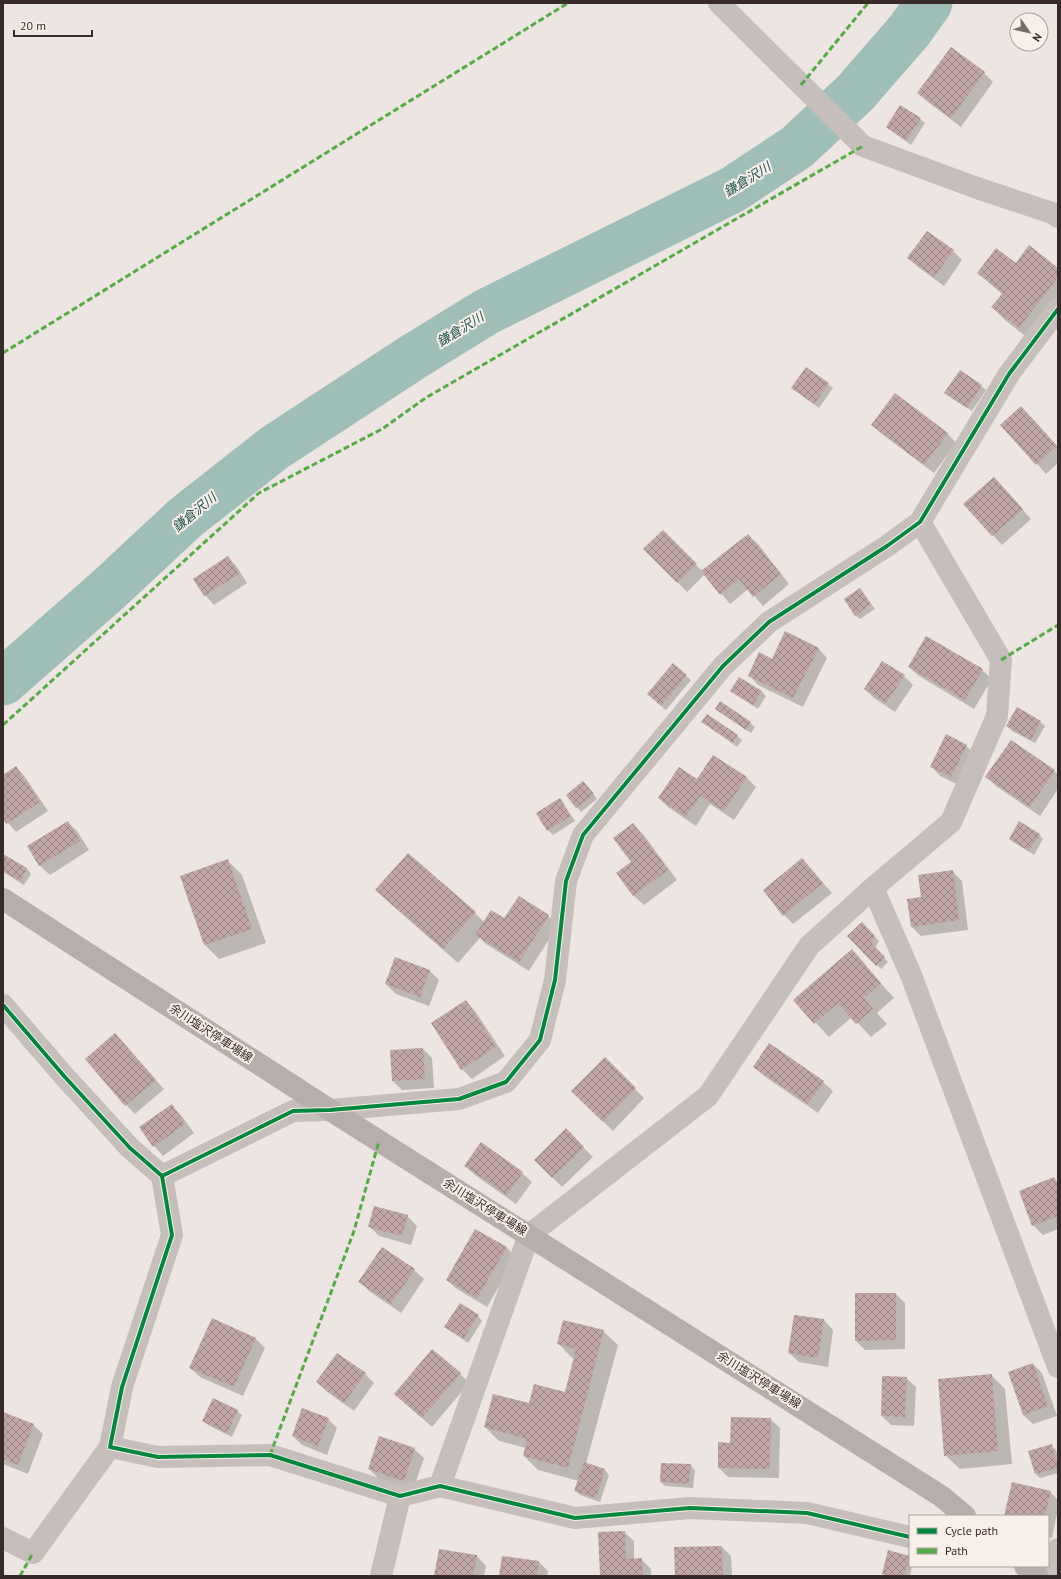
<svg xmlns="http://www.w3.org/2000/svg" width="1061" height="1579" font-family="'PT Sans','Noto Sans JP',sans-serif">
<defs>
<pattern id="building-cross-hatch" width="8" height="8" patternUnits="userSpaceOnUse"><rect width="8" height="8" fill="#c0a6a5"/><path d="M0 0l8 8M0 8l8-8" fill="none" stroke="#9d8786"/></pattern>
</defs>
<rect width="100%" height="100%" fill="#ede5e2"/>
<g fill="#0003">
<path d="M984 73 993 82 961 127 928 102 918 93Z"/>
<path d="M920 119 925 123 911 145 887 127Z"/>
<path d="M953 251 962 260 944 286 918 267 909 258Z"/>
<path d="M1016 265 1058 269V309L1033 342 1006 321 992 307 1002 294 978 273Z"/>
<path d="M828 384 833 388 819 408 792 388Z"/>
<path d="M981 386 986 390 972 411 950 397Z"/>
<path d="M1031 417 1058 447V463L1046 474 1002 425Z"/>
<path d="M872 425 947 433 956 443 934 473 882 434Z"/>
<path d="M1003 487 1031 519 1002 545 965 504Z"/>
<path d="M663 531 703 572 748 535 758 544 789 584 763 606 748 589 730 604 705 574 687 592 645 549Z"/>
<path d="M228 557 237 567 247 583 214 605 205 595 194 579Z"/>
<path d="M860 589 875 609 860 619 855 615Z"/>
<path d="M818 648 827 658 803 707 758 685 749 675Z"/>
<path d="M909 667 982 670 992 679 974 709 919 676Z"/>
<path d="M686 676 691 680 666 710 653 699Z"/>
<path d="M904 676 913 685 895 712 874 698 865 689Z"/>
<path d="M731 691H761L766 696 758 709 736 695Z"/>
<path d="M716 709 750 723 755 727 751 733Z"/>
<path d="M703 722 737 736 742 740 737 747Z"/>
<path d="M1040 722 1045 726 1035 743 1012 731 1007 726Z"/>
<path d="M1011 741 1058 774V789L1040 816 996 786 987 777Z"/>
<path d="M966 746 976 755 961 786 940 776 931 766Z"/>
<path d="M714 756 747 778 756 787 734 820 710 804 696 826 668 807 659 798 698 780Z"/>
<path d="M16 767 25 777 48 811 16 832 3 817V776Z"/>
<path d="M588 787 597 799 581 812 577 807Z"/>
<path d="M560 800 575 821 553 835 548 830Z"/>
<path d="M67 822 77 831 89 850 50 875 40 866 28 846Z"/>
<path d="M633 824 643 834 677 880 644 905 634 896 617 873 632 862Z"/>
<path d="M1039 834 1043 839 1034 855 1015 843 1010 839Z"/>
<path d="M3 855 27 869 31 874 24 885 3 872Z"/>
<path d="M802 859 832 893 793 924 784 915Z"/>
<path d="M227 860 242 875 266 943 219 959 205 945Z"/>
<path d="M952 871 962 881 968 930 921 936 912 927 922 898Z"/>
<path d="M377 890 475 913 484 922 548 916 558 925 529 971 486 944 480 938 458 963 391 904Z"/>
<path d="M862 924 879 941 875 948 888 962 881 969 849 936Z"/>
<path d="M852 951 894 998 877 1013 887 1024 871 1037 852 1017 829 1037 795 1000Z"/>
<path d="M429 970 439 980 429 1006 396 994 386 984Z"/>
<path d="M466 1001 475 1011 505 1056 472 1079 462 1069 432 1024Z"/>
<path d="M115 1034 164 1089 135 1114 126 1105Z"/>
<path d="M423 1049 432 1058 434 1088 402 1090 393 1081Z"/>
<path d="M605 1059 644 1098 613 1131 573 1091Z"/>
<path d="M754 1067 823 1082 833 1091 818 1113 764 1076Z"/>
<path d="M172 1106 181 1115 194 1133 163 1156 154 1146Z"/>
<path d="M566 1130 593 1157 562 1187 535 1160Z"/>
<path d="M466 1166 522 1173 532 1182 516 1204 475 1175Z"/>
<path d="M1054 1178 1058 1182V1229L1043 1235 1033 1225Z"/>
<path d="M407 1216 417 1226 411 1245 379 1236 369 1226Z"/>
<path d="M506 1247 516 1257 487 1307 457 1289 447 1280Z"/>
<path d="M414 1270 424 1279 401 1313 369 1291 359 1281Z"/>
<path d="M896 1294 905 1303V1349L865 1350 856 1341Z"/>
<path d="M478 1316 482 1321 468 1343 446 1327Z"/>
<path d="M795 1316 824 1320 833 1330 828 1367 799 1362 789 1353Z"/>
<path d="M603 1331 618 1345 586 1464 605 1470 609 1475 600 1502 580 1495 575 1490 579 1481 538 1470 524 1456 526 1448 499 1441 485 1427 530 1404 566 1393 575 1358H572L558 1343Z"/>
<path d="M255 1338 265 1348 243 1396 200 1377 190 1368Z"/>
<path d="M1033 1364 1042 1373 1057 1416 1033 1424 1023 1415Z"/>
<path d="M365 1374 374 1383 354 1411 326 1391 317 1382Z"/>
<path d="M460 1374 469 1383 432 1427 395 1394Z"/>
<path d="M991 1375 1005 1389 1012 1464 960 1469 945 1455Z"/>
<path d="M906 1378 916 1387 914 1426 891 1425 882 1416Z"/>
<path d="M237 1411 242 1415 232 1437 208 1425 203 1421Z"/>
<path d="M3 1413 33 1425 43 1434 28 1474 3 1464Z"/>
<path d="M328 1419 337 1428 327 1455 302 1445 293 1436Z"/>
<path d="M770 1419 780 1428 779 1478 728 1477 719 1468 731 1444Z"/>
<path d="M1051 1445 1056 1450 1058 1458V1473L1040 1478 1036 1474Z"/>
<path d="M414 1449 424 1458 413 1490 378 1478 369 1469Z"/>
<path d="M690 1465 695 1470 693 1488 665 1486 661 1482Z"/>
<path d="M1050 1492 1058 1500V1509L1052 1538 1048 1537V1516H1005Z"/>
<path d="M624 1532 634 1541V1559H641L651 1569V1576H601Z"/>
<path d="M722 1547 731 1556 732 1576H676Z"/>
<path d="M439 1550 477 1556 486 1566 484 1576H436Z"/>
<path d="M909 1557 910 1566H912L910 1576H886L883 1573Z"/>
<path d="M539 1562 548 1571 547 1576H500Z"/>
</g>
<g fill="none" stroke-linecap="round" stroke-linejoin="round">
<path stroke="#9fbeb7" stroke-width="47" d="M3 682 109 589 185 518 274 448 413 357 486 312 732 190 797 147 855 93 909 31 929 3"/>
</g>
<g fill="url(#building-cross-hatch)">
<path d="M951 47 985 72 951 118 917 93Z"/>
<path d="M900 105 921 118 906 141 886 127Z"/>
<path d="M927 231 954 250 934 277 907 258Z"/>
<path d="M1029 245 1058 268V277L1019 328 991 307 1003 293 977 273 996 248 1016 263Z"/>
<path d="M806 367 829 383 814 404 791 388Z"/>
<path d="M960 370 982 385 967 408 944 393Z"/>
<path d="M895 393 948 433 924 465 871 425Z"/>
<path d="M1021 406 1057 446 1036 465 1000 425Z"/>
<path d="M994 477 1023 509 992 536 963 504Z"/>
<path d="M663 530 697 564 677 583 643 549Z"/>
<path d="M748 534 781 574 753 597 739 579 720 595 701 571Z"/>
<path d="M228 556 239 574 204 596 193 579Z"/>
<path d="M860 588 871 604 855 616 844 599Z"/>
<path d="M785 631 819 648 793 698 748 676 759 652 772 659Z"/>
<path d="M926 636 983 669 965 700 908 667Z"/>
<path d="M882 661 905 675 886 703 864 689Z"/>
<path d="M673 663 687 675 661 706 647 694Z"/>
<path d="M739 677 762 691 753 705 730 691Z"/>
<path d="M720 701 751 722 746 730 715 709Z"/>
<path d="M1017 707 1041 721 1031 740 1006 726Z"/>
<path d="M707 714 738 735 733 743 701 722Z"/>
<path d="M946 734 967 745 951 777 930 767Z"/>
<path d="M1011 740 1055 770 1030 807 985 777Z"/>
<path d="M713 755 747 777 724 811 700 796 686 817 658 798 679 767 697 779Z"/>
<path d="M16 766 40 802 6 824 3 819V775Z"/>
<path d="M583 781 594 794 576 808 566 795Z"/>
<path d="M560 798 571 816 547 831 536 813Z"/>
<path d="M68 821 80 841 39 866 27 846Z"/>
<path d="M1019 821 1040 834 1029 851 1009 839Z"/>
<path d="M633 823 668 870 633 896 616 873 631 862 613 838Z"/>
<path d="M408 853 476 912 443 949 375 890Z"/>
<path d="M3 854 27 868 20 881 3 871Z"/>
<path d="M802 858 823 883 783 916 763 890Z"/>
<path d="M228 859 252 929 204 945 180 876Z"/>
<path d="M953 870 959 920 911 927 907 899 921 897 918 875Z"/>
<path d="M519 896 549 915 519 962 475 935 491 910 504 918Z"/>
<path d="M862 922 875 936 871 943 885 957 876 966 847 936Z"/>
<path d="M852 949 881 983 864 998 873 1009 856 1024 838 1003 814 1024 793 1000Z"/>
<path d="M395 957 430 970 420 997 385 984Z"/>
<path d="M466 1000 496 1047 461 1070 431 1023Z"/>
<path d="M115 1033 156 1080 125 1106 85 1059Z"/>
<path d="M769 1043 824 1081 808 1104 753 1067Z"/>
<path d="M423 1048 425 1079 392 1081 390 1050Z"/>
<path d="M605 1057 636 1088 603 1122 571 1091Z"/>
<path d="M172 1104 185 1124 153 1147 139 1127Z"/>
<path d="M566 1128 584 1147 552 1178 534 1160Z"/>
<path d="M481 1142 523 1172 507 1195 464 1166Z"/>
<path d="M1054 1177 1058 1187V1216L1032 1226 1019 1191Z"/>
<path d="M374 1206 408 1215 402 1236 368 1227Z"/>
<path d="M475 1229 507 1247 477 1298 446 1280Z"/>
<path d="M382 1247 415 1269 391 1304 358 1282Z"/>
<path d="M855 1293H896V1340L855 1341Z"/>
<path d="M460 1303 479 1315 463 1339 444 1327Z"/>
<path d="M794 1315 824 1319 818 1358 788 1353Z"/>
<path d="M212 1318 256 1338 234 1387 189 1368Z"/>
<path d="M563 1320 604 1330 568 1468 523 1456 527 1439 484 1427 493 1394 529 1403 534 1384 565 1392 576 1349 557 1344Z"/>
<path d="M432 1349 461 1373 422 1418 394 1394Z"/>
<path d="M337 1353 366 1373 344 1403 316 1382Z"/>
<path d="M1033 1363 1048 1406 1023 1415 1008 1372Z"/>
<path d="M992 1374 998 1451 944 1456 938 1379Z"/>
<path d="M882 1376 907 1377 905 1417 881 1416Z"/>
<path d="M213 1398 238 1410 227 1433 202 1421Z"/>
<path d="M302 1408 329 1418 318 1446 292 1436Z"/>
<path d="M3 1412 34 1424 18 1465 3 1459Z"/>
<path d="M731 1417 771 1418 770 1469 718 1468V1442L730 1443Z"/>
<path d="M379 1436 415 1448 404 1481 368 1469Z"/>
<path d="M1052 1444 1058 1468 1035 1474 1028 1451Z"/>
<path d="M584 1462 605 1469 596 1498 574 1491Z"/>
<path d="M661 1463 691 1464 689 1484 660 1482Z"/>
<path d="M1012 1482 1051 1491 1045 1516H1004Z"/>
<path d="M625 1531 626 1559 642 1558 643 1576H600L598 1532Z"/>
<path d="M722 1546 723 1576H675L674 1547Z"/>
<path d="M439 1549 477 1555 473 1576H434Z"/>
<path d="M888 1550 910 1556 904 1576H890L882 1574Z"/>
<path d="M502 1556 539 1561 537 1576H499Z"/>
</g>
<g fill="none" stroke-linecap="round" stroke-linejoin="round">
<g stroke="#c6bebb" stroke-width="22">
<path d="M719 3 863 146 977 188 1055 214 1058 217"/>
<path d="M873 888 911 975 1058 1367"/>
<path d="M3 1005 64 1076 130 1148 162 1176 172 1235 122 1387 110 1447 158 1457 270 1455 400 1496 440 1486 575 1518 690 1508 807 1513 910 1537"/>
<path d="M162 1176 293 1111 330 1110 459 1099 506 1082 540 1040 555 980 566 881 583 835 723 666 769 622 887 546 920 522 1009 374 1058 309"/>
<path d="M440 1486 529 1235 708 1096 809 946 873 888 951 822 997 716 1001 660 920 522"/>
<path d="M3 1538 33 1553 110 1447"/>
<path d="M381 1576 400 1496"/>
<path d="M1053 1576 1058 1549"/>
</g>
<g stroke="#b7aeac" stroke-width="22">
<path d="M3 899 330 1110 941 1496 965 1516"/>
<path d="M1025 1566 1037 1576"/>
</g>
<g stroke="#55ab44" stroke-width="3" stroke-dasharray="6 3" stroke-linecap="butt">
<path d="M801 85 868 3"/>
<path d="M3 353 568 3"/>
<path d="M1001 660 1058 625"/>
<path d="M3 725 259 493 382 429 427 397 863 146"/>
<path d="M270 1455 354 1231 379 1141"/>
<path d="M20 1576 33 1553"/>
</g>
<defs>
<g id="cycleway">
<path d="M3 1005 64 1076 130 1148 162 1176 172 1235 122 1387 110 1447 158 1457 270 1455 400 1496 440 1486 575 1518 690 1508 807 1513 910 1537"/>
<path d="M162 1176 293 1111 330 1110 459 1099 506 1082 540 1040 555 980 566 881 583 835 723 666 769 622 887 546 920 522 1009 374 1058 309"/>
</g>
</defs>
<use href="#cycleway" stroke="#f9efea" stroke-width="6"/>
<use href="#cycleway" stroke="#00873e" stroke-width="4"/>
</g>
<g text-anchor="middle" stroke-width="4" stroke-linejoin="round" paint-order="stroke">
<g font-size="12" fill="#372a29" stroke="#f9efea">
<text transform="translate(211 1033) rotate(33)" y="4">余川塩沢停車場線</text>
<text transform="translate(485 1207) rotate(32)" y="4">余川塩沢停車場線</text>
<text transform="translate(759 1380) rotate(32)" y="4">余川塩沢停車場線</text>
</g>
<g font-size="13" font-style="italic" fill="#21564d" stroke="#f9efea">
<text transform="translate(747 179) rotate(-32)" y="5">鎌倉沢川</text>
<text transform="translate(460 329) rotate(-32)" y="5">鎌倉沢川</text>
<text transform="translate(194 512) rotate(-40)" y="5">鎌倉沢川</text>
</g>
</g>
<rect width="1061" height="1579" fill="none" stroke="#372a29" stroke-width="8"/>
<rect x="909" y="1515" width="140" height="52" fill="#f9efea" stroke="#aba09d"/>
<rect x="917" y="1528" width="20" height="6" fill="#00873e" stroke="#aba09d"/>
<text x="945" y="1535" font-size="12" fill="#372a29">Cycle path</text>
<rect x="917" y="1548" width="20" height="6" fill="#55ab44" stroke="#aba09d"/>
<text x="945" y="1555" font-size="12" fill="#372a29">Path</text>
<g transform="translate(1029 32) rotate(124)"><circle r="19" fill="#f9efea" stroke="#aba09d"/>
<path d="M0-3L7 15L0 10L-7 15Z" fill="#776b6a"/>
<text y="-6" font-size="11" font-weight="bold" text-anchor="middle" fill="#372a29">N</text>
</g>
<path d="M14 30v6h78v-6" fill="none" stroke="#372a29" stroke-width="2"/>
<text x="20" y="30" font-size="12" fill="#372a29" stroke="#f9efea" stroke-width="3" paint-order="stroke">20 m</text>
</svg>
